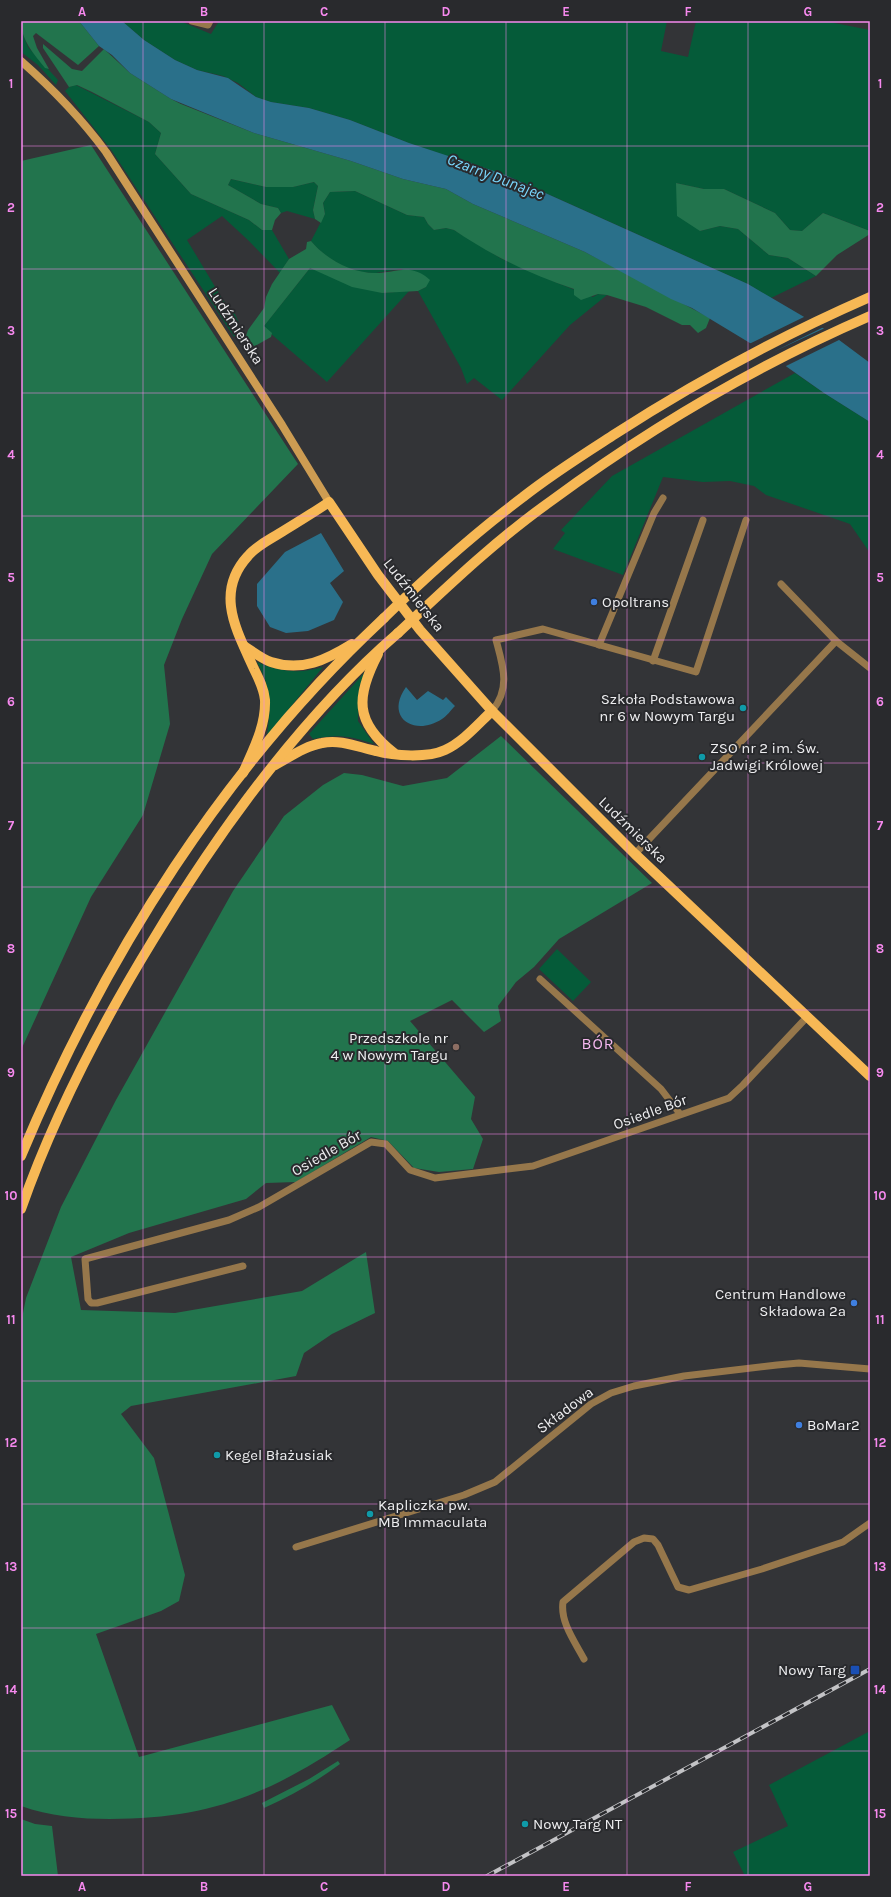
<svg xmlns="http://www.w3.org/2000/svg" width="891" height="1897" font-family="Karla,sans-serif">
<rect width="100%" height="100%" fill="#333437"/>
<g fill="#055b39">
<path d="M122 21H180L211 34 219 21H667L661 51 688 57 696 21H824L870 30V231L823 213 802 231 790 230 775 213 724 189H704L676 183 700 231 720 226 738 229 769 255 788 258 816 276 771 298 748 284 510 177 409 143 350 120 309 108 271 102 256 97 238 83 223 76 197 70 175 60 144 40Z"/>
<path d="M21 29 28 47 58 80 56 85 38 65 21 52Z"/>
<path d="M76 85 149 122 161 133 155 154 191 194 249 220 262 230H272L289 259 280 273 249 241 222 216 187 240 223 300 235 314 239 323V331L234 337 112 151 65 91 69 87Z"/>
<path d="M231 179 266 187H293L314 182 318 186 313 210 315 219 287 211 281 213 278 208 261 204 228 185Z"/>
<path d="M355 191 407 215 424 217 428 224 434 230 446 228 454 230 502 259 555 282 593 297 598 294 607 295 570 325 502 400 474 378 467 384 461 368 418 291 426 287 401 269C393 270 384 272 376 273 352 274 325 259 311 241L325 214 323 203 330 192Z"/>
<path d="M310 268 382 293 409 291 327 382 263 327Z"/>
<path d="M795 373 824 393 870 422V553L850 524 766 495 754 486 730 481 703 482 663 477 623 575 553 549 565 533 561 530 612 476Z"/>
<path d="M257 662C278 672 301 674 323 667L267 736C271 705 272 690 257 662Z"/>
<path d="M365 672 359 688 358 721 374 744C351 736 337 734 313 739L309 734Z"/>
<path d="M557 949 591 982 573 1001 539 969Z"/>
<path d="M870 1731V1876H745L733 1852 788 1826 769 1785Z"/>
</g>
<g fill="#22744d">
<path d="M21 21H79L99 46 78 65 36 33 33 36 37 48 49 69 45 68C34 54 21 40 21 21Z"/>
<path d="M43 44 72 69 82 71 104 49 130 73 171 99 181 104 254 133 351 161 403 179 446 189 473 204 585 252 710 318 706 328 698 333 690 325H682L646 307 607 295 598 294 581 300 574 295V289C531 275 491 255 454 230L446 228 434 230 428 224 424 217 407 215 355 191 330 192 323 203 325 214 321 223 315 219 313 210 318 186 314 182 293 187H266L231 179 228 185 261 204 278 208 281 213 275 220 272 230H262L249 220 191 194 155 154 161 133 149 122 92 92 77 85 69 87 43 48Z"/>
<path d="M91 145 298 464 212 554 182 619 164 665 170 724 143 815 91 897 21 1050V161Z"/>
<path d="M676 183 704 189H724L775 213 790 230 802 231 823 213 870 231V234L837 255 816 276 788 258 769 255 738 229 720 226 700 231 677 216Z"/>
<path d="M311 241C326 259 351 273 375 273 396 273 411 262 430 280L426 287 418 291 382 293 352 287 310 268 264 326 272 333 271 337 255 346 248 344 245 339 248 330 264 308 266 297 272 284 289 259 306 249 307 242Z"/>
<path d="M501 736 652 883 559 939 534 967 516 982 498 1006 501 1021 484 1032 452 1000 410 1021 475 1097 471 1119 483 1139 473 1169 439 1172 414 1168 388 1141 371 1137 296 1182 266 1183 246 1199 129 1233 71 1257 81 1310 175 1313 302 1291 366 1252 375 1313 332 1334 304 1353 296 1376 131 1406 121 1414 154 1458 185 1575 179 1601 161 1611 96 1634 139 1757 332 1705 350 1740C269 1794 210 1819 110 1819 80 1819 49 1816 21 1806V1323L26 1298 61 1207 116 1100 233 891 284 816 323 785 344 773 362 775 403 786 447 778Z"/>
<path d="M338 1761 340 1764C316 1782 291 1796 264 1808L262 1803 309 1779Z"/>
<path d="M21 1819 35 1824 52 1826 58 1876H21Z"/>
</g>
<g fill="#2a708a">
<path d="M79 21H122L144 40 175 60 197 70 228 78 256 97 271 102 309 108 350 120 409 143 503 174 748 284 823 328 870 363V422L824 393 770 355 692 308 671 299 585 252 473 204 446 189 403 179 351 161 254 133 171 99 130 73 112 55 99 46Z"/>
<path d="M321 533 344 571 330 583 343 602 334 620 308 631 286 633 270 627 257 606V584L285 552Z"/>
<path d="M406 687 417 700 428 691 443 700 446 697 455 706C451 710 447 716 442 719 415 737 384 718 406 687Z"/>
</g>
<path fill="#333437" d="M806 316 824 327 773 352 825 328 841 339 784 367 749 344Z"/>
<g fill="none" stroke-linecap="round" stroke-linejoin="round">
<g stroke="#96774b" stroke-width="7">
<path d="M192 21 208 25 210 21"/>
<path d="M781 584 836 641 870 668"/>
<path d="M599 645 654 513 663 498"/>
<path d="M653 661 703 520"/>
<path d="M492 711C511 688 503 666 496 640L543 629 696 672 746 520"/>
<path d="M635 854 836 641"/>
<path d="M540 979 661 1089 680 1114"/>
<path d="M243 1266 97 1303H91L88 1299 85 1259 229 1220 259 1207 371 1142 386 1144 410 1170 435 1178 533 1166 729 1098 743 1085 807 1017"/>
<path d="M296 1547 464 1495 495 1482 591 1404 611 1393 634 1386 684 1376 777 1365 799 1363 870 1369"/>
<path d="M584 1659C575 1642 560 1622 563 1602L634 1542 644 1538 653 1539 658 1545 678 1587 689 1590 762 1569 843 1542 870 1523"/>
</g>
<path stroke="#cd9c52" stroke-width="8" d="M21 61C53 89 81 118 106 152L282 425 329 502"/>
<g stroke="#f7b855" stroke-width="10">
<path d="M244 646C252 651 262 659 271 662 302 672 326 660 352 644"/>
<path d="M378 654C356 696 354 722 394 753"/>
<path d="M275 765C290 757 305 746 322 743 340 739 358 747 376 751 394 756 428 758 445 750 463 742 478 724 492 711"/>
<path d="M243 773C253 750 266 726 265 700 264 689 259 679 254 669 237 631 214 593 248 556 256 546 269 540 280 533 296 523 313 513 329 502L378 575 420 630 492 711 635 854 870 1076"/>
<path d="M21 1156C105 955 225 766 384 618"/>
<path d="M21 1209C54 1115 101 1025 153 940 220 829 300 718 398 633"/>
</g>
<defs>
<path id="rail" d="M487 1876 870 1669"/>
</defs>
<use href="#rail" stroke="#c3c3c6" stroke-width="4"/>
<use href="#rail" stroke="#292a2d" stroke-width="2.5" stroke-dasharray="8" stroke-linecap="butt"/>
<g stroke="#f7b855" stroke-width="10">
<path d="M384 618C428 575 474 534 523 497 552 474 584 454 615 434 697 381 781 336 870 297"/>
<path d="M398 633C447 587 496 540 551 501 650 428 757 365 870 316"/>
</g>
</g>
<path fill="none" stroke="#f689ee" stroke-width="1" stroke-opacity="0.55" d="M143 21V1876M264 21V1876M385 21V1876M506 21V1876M627 21V1876M748 21V1876M21 146H870M21 269H870M21 393H870M21 516H870M21 640H870M21 763H870M21 887H870M21 1010H870M21 1134H870M21 1257H870M21 1381H870M21 1504H870M21 1628H870M21 1751H870"/>
<g fill="#3f7fe0" stroke="#292a2d" stroke-width="1.5">
<circle cx="594" cy="602" r="4"/>
<circle cx="854" cy="1303" r="4"/>
<circle cx="799" cy="1425" r="4"/>
</g>
<g fill="#0f9aa8" stroke="#292a2d" stroke-width="1.5">
<circle cx="743" cy="708" r="4"/>
<circle cx="702" cy="757" r="4"/>
<circle cx="217" cy="1455" r="4"/>
<circle cx="370" cy="1514" r="4"/>
<circle cx="525" cy="1824" r="4"/>
</g>
<circle fill="#8d6e63" stroke="#292a2d" stroke-width="1.5" cx="456" cy="1047" r="4"/>
<rect fill="#1a4fb4" stroke="#292a2d" stroke-width="1.5" x="850" y="1665" width="10" height="10" rx="2"/>
<g text-anchor="middle" stroke-width="4" stroke-linejoin="round" paint-order="stroke">
<g font-size="15" fill="#eeeef0" stroke="#292a2d">
<text transform="translate(236 326) rotate(57)" y="5">Ludźmierska</text>
<text transform="translate(414 595) rotate(52)" y="5">Ludźmierska</text>
<text transform="translate(633 830) rotate(44)" y="5">Ludźmierska</text>
<text transform="translate(650 1112) rotate(-20)" y="5">Osiedle Bór</text>
<text transform="translate(326 1153) rotate(-30)" y="5">Osiedle Bór</text>
<text transform="translate(565 1410) rotate(-37)" y="5">Składowa</text>
</g>
<g font-size="15" fill="#eeeef0" stroke="#292a2d" text-anchor="start">
<text x="602" y="607">Opoltrans</text>
<text x="735" y="704" text-anchor="end">Szkoła Podstawowa<tspan x="735" dy="17">nr 6 w Nowym Targu</tspan></text>
<text x="710" y="753">ZSO nr 2 im. Św.<tspan x="710" dy="17">Jadwigi Królowej</tspan></text>
<text x="448" y="1043" text-anchor="end">Przedszkole nr<tspan x="448" dy="17">4 w Nowym Targu</tspan></text>
<text x="846" y="1299" text-anchor="end">Centrum Handlowe<tspan x="846" dy="17">Składowa 2a</tspan></text>
<text x="807" y="1430">BoMar2</text>
<text x="225" y="1460">Kegel Błażusiak</text>
<text x="378" y="1510">Kapliczka pw.<tspan x="378" dy="17">MB Immaculata</tspan></text>
<text x="846" y="1675" text-anchor="end">Nowy Targ</text>
<text x="533" y="1829">Nowy Targ NT</text>
</g>
<g font-size="16" font-style="italic" fill="#7ad8fe" stroke="#292a2d">
<text transform="translate(496 176) rotate(21)" y="6">Czarny Dunajec</text>
</g>
<g font-size="16" letter-spacing="1" fill="#f4b7ee" stroke="#292a2d">
<text x="598" y="1049">BÓR</text>
</g>
</g>
<rect width="891" height="1897" fill="none" stroke="#292a2d" stroke-width="44"/>
<rect x="22" y="22" width="847" height="1853" fill="none" stroke="#f689ee" stroke-width="1.5"/>
<g font-size="13" text-anchor="middle" font-weight="bold" fill="#f689ee">
<text x="82" y="16">A</text>
<text x="204" y="16">B</text>
<text x="324" y="16">C</text>
<text x="446" y="16">D</text>
<text x="566" y="16">E</text>
<text x="688" y="16">F</text>
<text x="808" y="16">G</text>
<text x="11" y="88">1</text>
<text x="880" y="88">1</text>
<text x="11" y="212">2</text>
<text x="880" y="212">2</text>
<text x="11" y="335">3</text>
<text x="880" y="335">3</text>
<text x="11" y="459">4</text>
<text x="880" y="459">4</text>
<text x="11" y="582">5</text>
<text x="880" y="582">5</text>
<text x="11" y="706">6</text>
<text x="880" y="706">6</text>
<text x="11" y="830">7</text>
<text x="880" y="830">7</text>
<text x="11" y="953">8</text>
<text x="880" y="953">8</text>
<text x="11" y="1077">9</text>
<text x="880" y="1077">9</text>
<text x="11" y="1200">10</text>
<text x="880" y="1200">10</text>
<text x="11" y="1324">11</text>
<text x="880" y="1324">11</text>
<text x="11" y="1447">12</text>
<text x="880" y="1447">12</text>
<text x="11" y="1571">13</text>
<text x="880" y="1571">13</text>
<text x="11" y="1694">14</text>
<text x="880" y="1694">14</text>
<text x="11" y="1818">15</text>
<text x="880" y="1818">15</text>
<text x="82" y="1891">A</text>
<text x="204" y="1891">B</text>
<text x="324" y="1891">C</text>
<text x="446" y="1891">D</text>
<text x="566" y="1891">E</text>
<text x="688" y="1891">F</text>
<text x="808" y="1891">G</text>
</g>
</svg>
